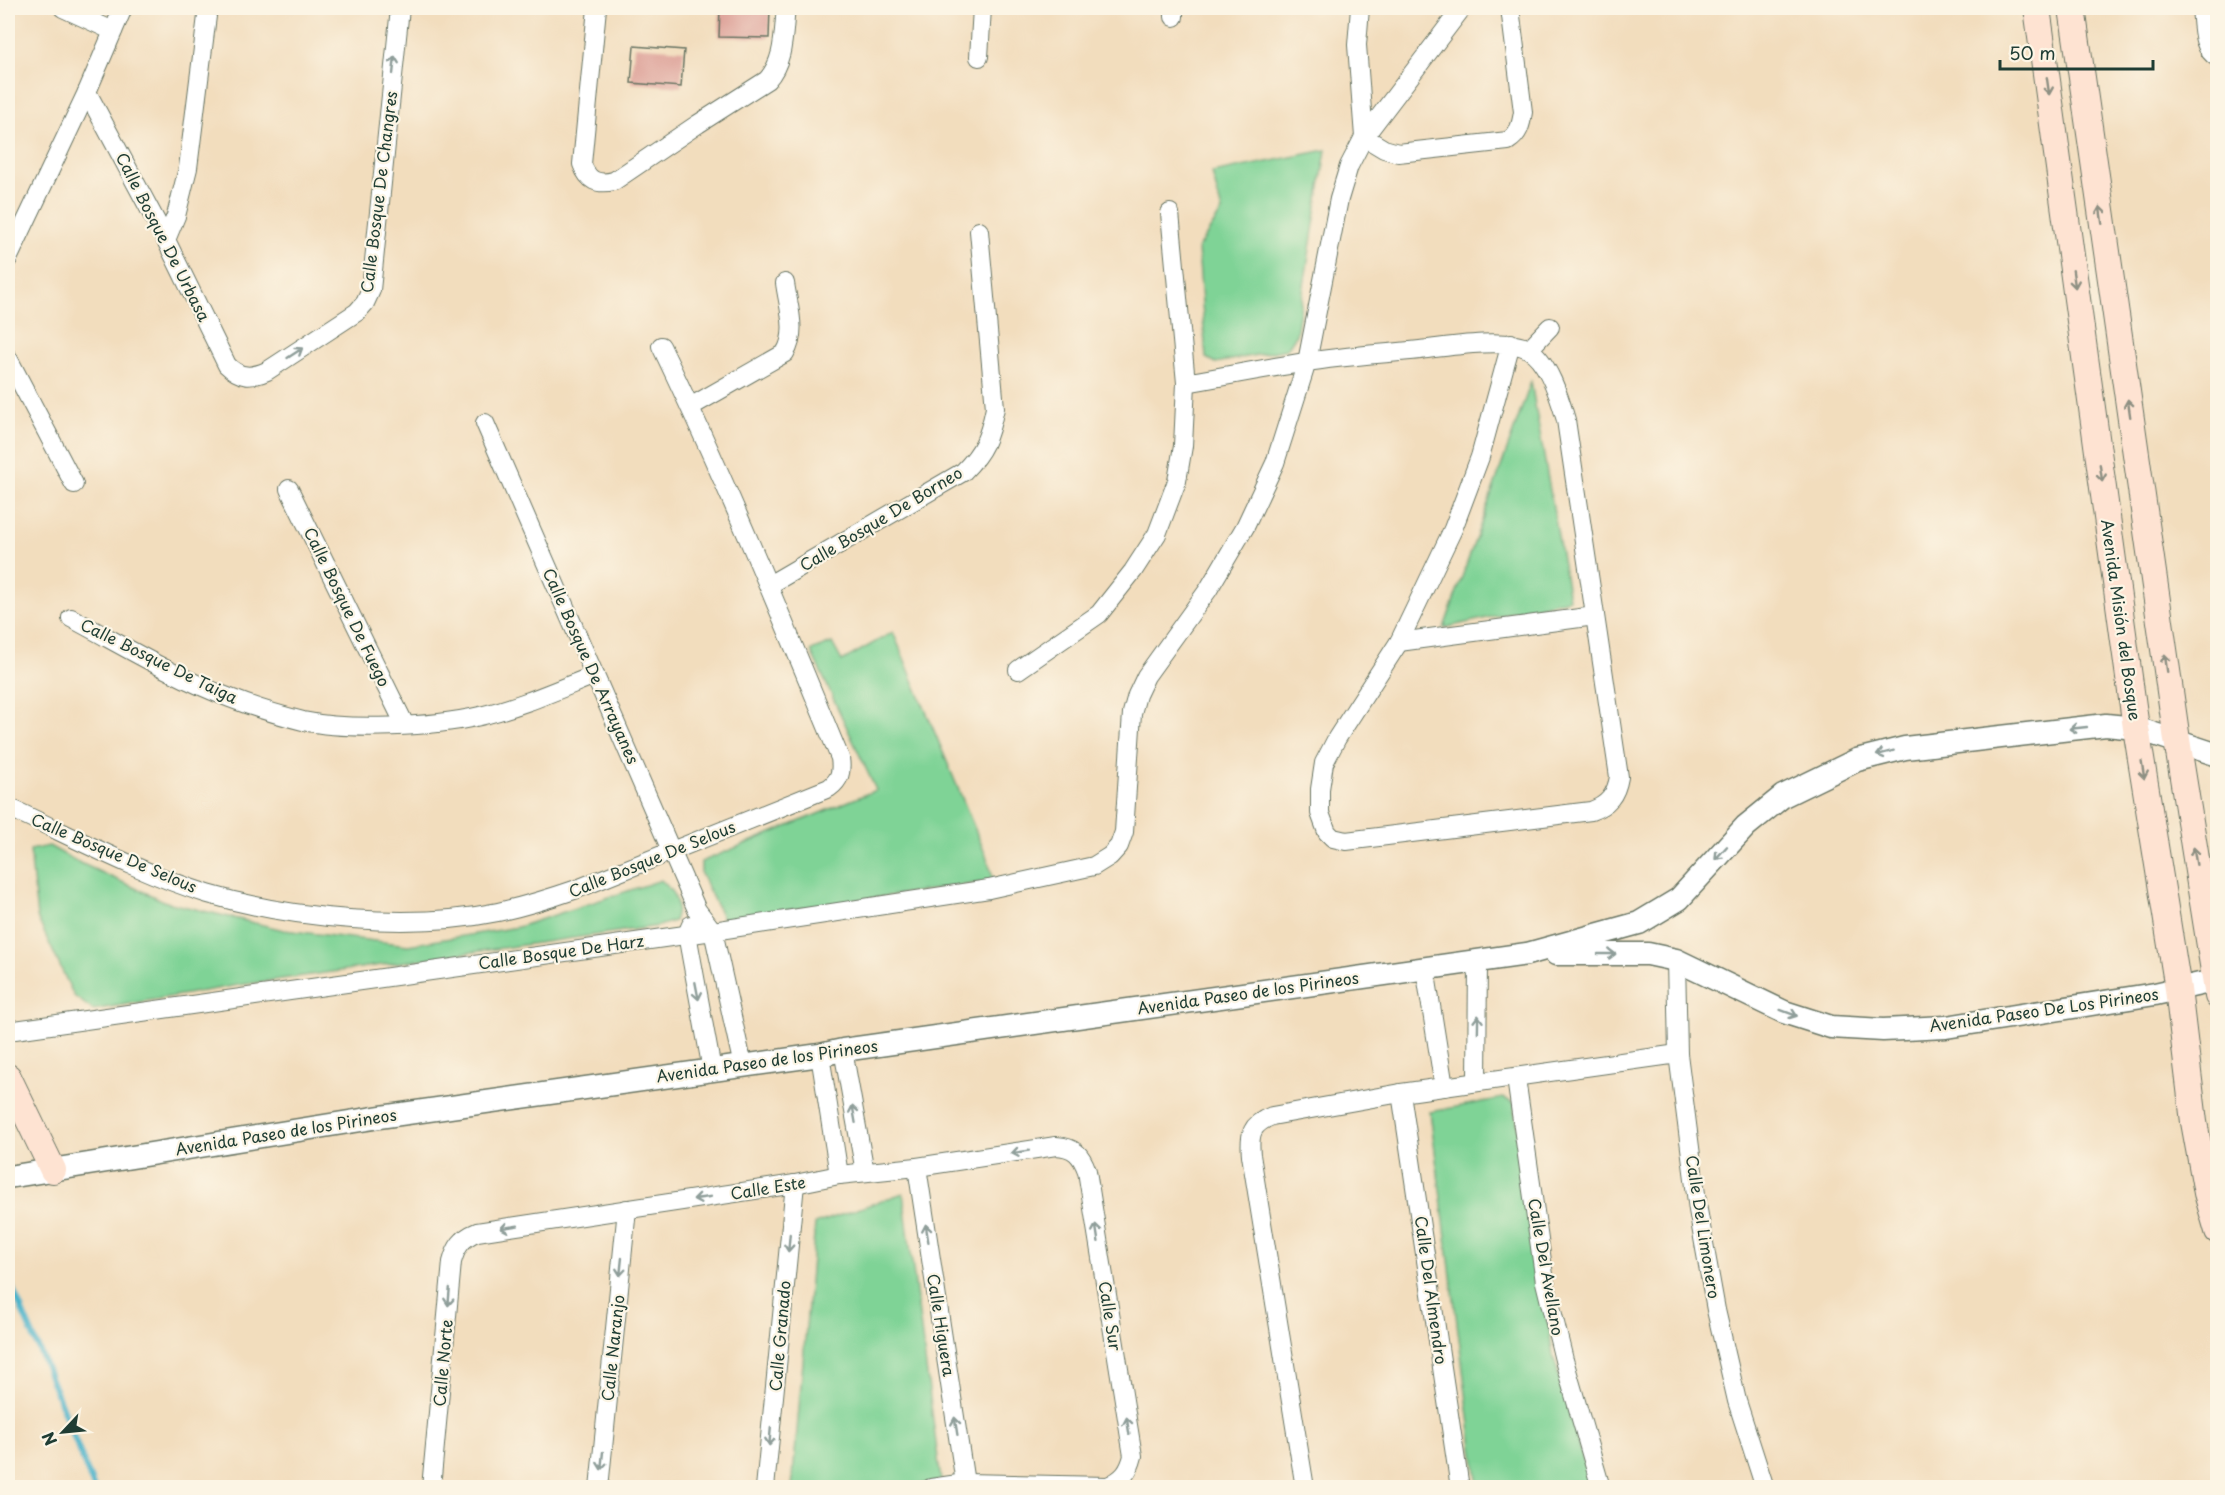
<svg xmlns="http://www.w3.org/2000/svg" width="2225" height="1495" font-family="'Playpen Sans',sans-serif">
<rect width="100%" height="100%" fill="#fcf5e5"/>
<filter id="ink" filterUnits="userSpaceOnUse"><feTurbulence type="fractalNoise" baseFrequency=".0167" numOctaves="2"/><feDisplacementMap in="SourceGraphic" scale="12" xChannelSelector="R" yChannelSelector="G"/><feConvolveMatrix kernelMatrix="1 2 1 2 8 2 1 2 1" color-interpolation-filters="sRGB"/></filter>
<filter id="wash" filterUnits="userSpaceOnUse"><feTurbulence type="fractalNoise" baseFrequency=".008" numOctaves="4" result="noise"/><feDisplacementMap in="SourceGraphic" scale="24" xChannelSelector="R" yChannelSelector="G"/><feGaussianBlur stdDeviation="1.35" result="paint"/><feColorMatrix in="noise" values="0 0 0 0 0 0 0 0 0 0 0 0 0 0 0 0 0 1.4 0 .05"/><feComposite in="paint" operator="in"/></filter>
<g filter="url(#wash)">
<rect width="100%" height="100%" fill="#f2ddbd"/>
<g fill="#7fd396" stroke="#4f8865" stroke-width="1.5">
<path d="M1326 150 1296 335 1287 349 1216 363 1206 358 1198 248 1222 211 1212 173Z"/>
<path d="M1531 382 1569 599 1444 628Z"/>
<path d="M893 632 987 858 994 881 723 919 701 874V862L876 790 811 651 832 643 842 661Z"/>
<path d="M49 846 76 861 166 902 284 930 408 945 518 927 661 880C675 893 681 903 674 921L659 926 239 985 93 1010 74 996 37 917 30 850Z"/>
<path d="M1503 1098 1514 1103 1553 1355 1591 1487H1478L1430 1112Z"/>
<path d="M903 1193 941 1481 904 1487 792 1488 815 1224Z"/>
</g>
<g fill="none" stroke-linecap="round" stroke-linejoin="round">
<path stroke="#4cb4cb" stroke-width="6" d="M8 1278 43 1359 94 1488"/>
</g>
<g id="blocks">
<g fill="#dc9d94">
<path d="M720 8H770L769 38 719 37Z"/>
<path d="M634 46 684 50 681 87 631 83Z"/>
</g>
</g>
</g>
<g filter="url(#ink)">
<use href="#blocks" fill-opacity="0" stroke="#697564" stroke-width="1.5"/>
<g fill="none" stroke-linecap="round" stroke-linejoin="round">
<defs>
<g id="minor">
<path d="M63 8 113 31"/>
<path d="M597 8 582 164C588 181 597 185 614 181L698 124 767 80C785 60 783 33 786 8"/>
<path d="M1360 8 1357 45 1364 137 1384 149 1398 153 1508 141C1519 134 1521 125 1523 112L1510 8"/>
<path d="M2201 8C2203 24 2201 49 2218 58"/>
<path d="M1174 17V8"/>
<path d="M979 57 982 8"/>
<path d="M87 92 166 240 227 365C240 378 251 378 267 371L357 312 365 303 371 290 400 8"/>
<path d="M166 240 176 216 188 168 208 8"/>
<path d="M8 259 87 92 123 8"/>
<path d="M1529 349 1550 327"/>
<path d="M8 358 74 484"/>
<path d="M1186 383C1226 376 1266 368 1307 362 1344 356 1382 354 1420 350 1445 347 1506 337 1528 349 1548 360 1560 399 1566 420L1619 777C1616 795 1608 805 1591 811L1346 841 1333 838 1327 832 1320 813V789L1324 763 1337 738 1399 642 1453 529 1480 457 1511 343"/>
<path d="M690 407 785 353C798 332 788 306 785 283"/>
<path d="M485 423 697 910 713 931 743 1066"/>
<path d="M289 489 405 725"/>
<path d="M769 585 963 472C984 451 989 437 995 408L979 231"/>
<path d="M71 618C122 645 176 678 230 698 253 707 279 715 303 721 350 731 433 727 480 716 519 707 557 690 595 675"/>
<path d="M1399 642 1595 616"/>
<path d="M1018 670 1099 614 1133 571 1157 534 1177 481 1183 446 1186 383 1170 213"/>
<path d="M8 807C73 837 140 873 208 894 292 919 412 930 498 912 525 906 551 898 577 889L829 788C840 780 842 772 840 758 783 620 726 481 661 346"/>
<path d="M691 925 687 934 712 1070"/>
<path d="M1676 960 1678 1054 1698 1210 1716 1310 1737 1401 1765 1488"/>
<path d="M1425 968 1444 1087"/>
<path d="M8 1031 713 931 989 889 1094 866 1110 856 1119 846 1124 832 1132 713 1137 695 1146 676 1208 590 1245 527 1275 463 1307 362 1339 199 1349 166 1364 137 1462 8"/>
<path d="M843 1050 865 1172"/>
<path d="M820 1055 839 1175"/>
<path d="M1516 1078 1545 1282 1564 1360 1601 1488"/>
<path d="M1477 1082 1478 961"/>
<path d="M1401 1093 1460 1488"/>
<path d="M917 1167 965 1483"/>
<path d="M431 1488 452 1262C456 1247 462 1238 477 1232L795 1184 839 1175 917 1167 1056 1146C1074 1147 1081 1154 1087 1171L1133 1456C1129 1472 1123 1479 1108 1486L965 1483 931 1488"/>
<path d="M599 1488 627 1209"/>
<path d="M765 1488 795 1184"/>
<path d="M1305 1488 1251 1155C1249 1134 1251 1124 1272 1116L1401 1093 1678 1054"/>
</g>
<g id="tertiary">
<path d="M1556 954H1648L1676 960 1784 1012 1831 1027 1883 1030 1946 1027 2155 994 2218 980"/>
<path d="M8 1177 380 1117 820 1055 843 1050 1527 954 1639 923 1679 899 1746 826 1783 796 1857 760 1905 748 2106 725 2136 728 2218 755"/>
</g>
<g id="secondary">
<path d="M2037 8 2136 728 2178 989 2194 1122 2207 1193 2218 1231"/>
<path d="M2072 8 2177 740 2218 996"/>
<path d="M8 1077 53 1170"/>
</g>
</defs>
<use href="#minor" stroke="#697564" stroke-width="20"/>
<use href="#tertiary" stroke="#697564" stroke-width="25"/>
<use href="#secondary" stroke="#697564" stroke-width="28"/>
<use href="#minor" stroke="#fff" stroke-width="18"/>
<use href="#tertiary" stroke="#fff" stroke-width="22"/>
<use href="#secondary" stroke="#fee3d2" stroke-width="26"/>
</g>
<defs><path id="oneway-shaft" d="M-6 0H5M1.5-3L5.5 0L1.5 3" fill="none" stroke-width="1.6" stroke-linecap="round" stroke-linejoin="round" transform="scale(1.5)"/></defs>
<g stroke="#8f9e9a">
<use href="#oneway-shaft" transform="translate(394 65) rotate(-84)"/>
<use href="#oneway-shaft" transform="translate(295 353) rotate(-33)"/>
<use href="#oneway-shaft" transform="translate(2078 728) rotate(174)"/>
<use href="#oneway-shaft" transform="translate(1885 753) rotate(165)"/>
<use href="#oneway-shaft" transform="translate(1721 853) rotate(132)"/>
<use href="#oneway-shaft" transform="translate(1607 954)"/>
<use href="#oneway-shaft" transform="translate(697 991) rotate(79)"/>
<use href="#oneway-shaft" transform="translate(1789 1013) rotate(20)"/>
<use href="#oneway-shaft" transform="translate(1478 1024) rotate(-89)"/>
<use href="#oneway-shaft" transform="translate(854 1114) rotate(-100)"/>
<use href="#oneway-shaft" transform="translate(1020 1152) rotate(171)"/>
<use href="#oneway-shaft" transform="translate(702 1198) rotate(172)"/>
<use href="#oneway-shaft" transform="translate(509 1227) rotate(171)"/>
<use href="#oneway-shaft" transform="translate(927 1233) rotate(-99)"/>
<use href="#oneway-shaft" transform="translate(1097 1233) rotate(-99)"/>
<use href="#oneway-shaft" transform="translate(789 1243) rotate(95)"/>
<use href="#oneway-shaft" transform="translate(621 1267) rotate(96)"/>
<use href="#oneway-shaft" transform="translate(449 1297) rotate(95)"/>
<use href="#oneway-shaft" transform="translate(956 1426) rotate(-99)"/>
<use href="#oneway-shaft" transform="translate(1128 1426) rotate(-99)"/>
<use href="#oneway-shaft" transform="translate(770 1437) rotate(95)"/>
<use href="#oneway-shaft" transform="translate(602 1461) rotate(96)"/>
</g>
<g stroke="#8e9083">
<use href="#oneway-shaft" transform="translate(2048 86) rotate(82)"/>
<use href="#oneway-shaft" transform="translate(2101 215) rotate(-98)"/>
<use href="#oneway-shaft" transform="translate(2074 279) rotate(82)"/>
<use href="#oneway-shaft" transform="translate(2129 408) rotate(-98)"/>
<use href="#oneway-shaft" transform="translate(2101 473) rotate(82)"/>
<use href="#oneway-shaft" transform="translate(2166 663) rotate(-98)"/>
<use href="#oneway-shaft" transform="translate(2143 770) rotate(81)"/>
<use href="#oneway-shaft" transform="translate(2195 856) rotate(-99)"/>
</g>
</g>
<g text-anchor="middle" stroke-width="4.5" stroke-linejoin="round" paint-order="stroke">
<g font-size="16" fill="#1f3d34" stroke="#fcf5e5">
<text transform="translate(379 192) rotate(-83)" y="6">Calle Bosque De Changres</text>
<text transform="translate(163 237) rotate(63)" y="6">Calle Bosque De Urbasa</text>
<text transform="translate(881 519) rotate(-31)" y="6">Calle Bosque De Borneo</text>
<text transform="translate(347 607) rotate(64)" y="6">Calle Bosque De Fuego</text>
<text transform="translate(2121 620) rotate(82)" y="6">Avenida Misión del Bosque</text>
<text transform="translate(159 661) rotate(26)" y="6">Calle Bosque De Taiga</text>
<text transform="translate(591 666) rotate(66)" y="6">Calle Bosque De Arrayanes</text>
<text transform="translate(114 853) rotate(23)" y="6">Calle Bosque De Selous</text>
<text transform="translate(652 859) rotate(-22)" y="6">Calle Bosque De Selous</text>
<text transform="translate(561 952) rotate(-8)" y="6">Calle Bosque De Harz</text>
<text transform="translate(1248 993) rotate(-8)" y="6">Avenida Paseo de los Pirineos</text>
<text transform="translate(2044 1010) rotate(-8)" y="6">Avenida Paseo De Los Pirineos</text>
<text transform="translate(767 1061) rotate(-8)" y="6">Avenida Paseo de los Pirineos</text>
<text transform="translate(286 1132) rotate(-9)" y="6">Avenida Paseo de los Pirineos</text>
<text transform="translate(768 1188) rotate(-9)" y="6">Calle Este</text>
<text transform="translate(1703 1227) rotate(81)" y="6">Calle Del Limonero</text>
<text transform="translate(1546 1267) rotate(80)" y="6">Calle Del Avellano</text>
<text transform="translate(1431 1290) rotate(82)" y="6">Calle Del Almendro</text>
<text transform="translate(1110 1316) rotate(81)" y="6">Calle Sur</text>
<text transform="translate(941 1325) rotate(81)" y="6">Calle Higuera</text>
<text transform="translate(780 1336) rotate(-85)" y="6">Calle Granado</text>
<text transform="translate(613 1348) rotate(-84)" y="6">Calle Naranjo</text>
<text transform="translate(443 1363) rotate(-85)" y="6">Calle Norte</text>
</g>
</g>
<rect width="2225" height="1495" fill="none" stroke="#fcf5e5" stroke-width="30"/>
<g transform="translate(63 1432) rotate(244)" stroke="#fcf5e5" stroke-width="4.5" paint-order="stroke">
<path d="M0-4.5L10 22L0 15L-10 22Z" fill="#1f3d34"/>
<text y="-9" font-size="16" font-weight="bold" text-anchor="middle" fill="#1f3d34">N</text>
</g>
<path d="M2000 60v9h153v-9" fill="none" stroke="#1f3d34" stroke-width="3"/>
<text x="2009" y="60" font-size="18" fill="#1f3d34" stroke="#fcf5e5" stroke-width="4.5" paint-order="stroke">50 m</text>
</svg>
